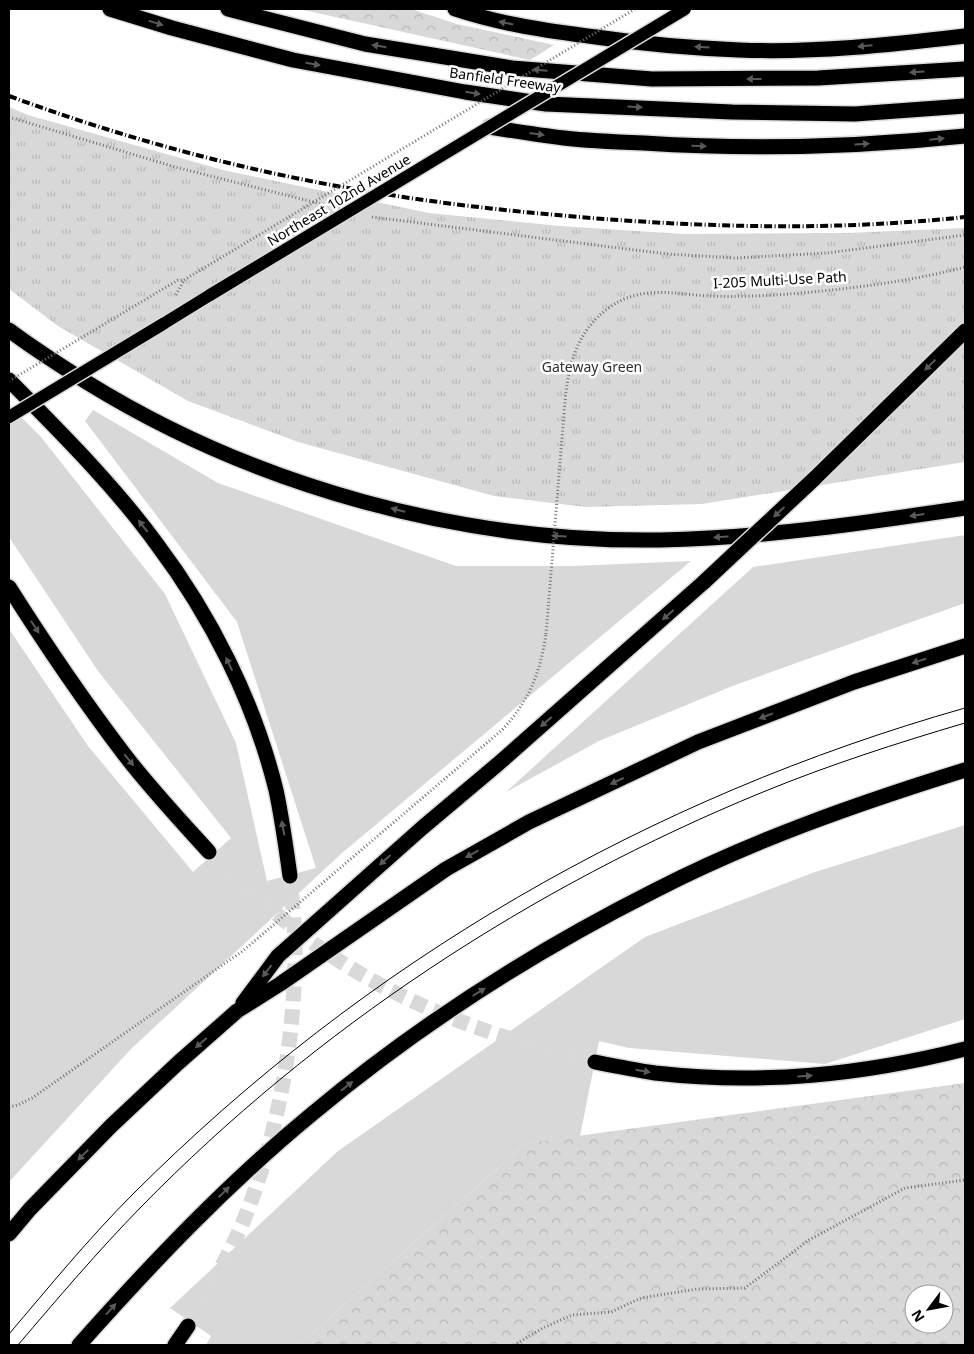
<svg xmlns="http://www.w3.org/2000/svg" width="974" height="1354" font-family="'Noto Sans',sans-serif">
<defs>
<pattern id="forest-crowns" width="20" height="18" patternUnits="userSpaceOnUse" patternTransform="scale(1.25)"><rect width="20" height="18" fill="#d8d8d8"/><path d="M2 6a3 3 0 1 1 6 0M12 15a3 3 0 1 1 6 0" fill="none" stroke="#b8b8b8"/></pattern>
<pattern id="park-tufts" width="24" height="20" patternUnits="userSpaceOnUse" patternTransform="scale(1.25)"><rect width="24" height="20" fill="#d8d8d8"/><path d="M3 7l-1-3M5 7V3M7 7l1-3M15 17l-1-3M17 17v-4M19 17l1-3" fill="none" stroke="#b8b8b8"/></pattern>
</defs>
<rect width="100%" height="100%" fill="#fff"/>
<g fill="#d8d8d8">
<path d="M9 405 41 437 165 594 236 743 267 881 316 868 237 622 85 421 93 410 218 483 456 566H573L691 561 342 853 131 1049 9 1182V629L88 746 193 872 231 838 98 671 9 537Z"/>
<path d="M965 535V603L735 685 599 741 506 792 753 567Z"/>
<path d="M965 825V1019L825 1064 629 1048 599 1041 580 1136 526 1143 299 1345H206L211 1336 170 1308 338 1151 645 937 815 872Z"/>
</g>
<g fill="url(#forest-crowns)" fill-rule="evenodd">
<path d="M299 9H411L457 24 554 45 530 60Z"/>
<path d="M965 1083V1345H299L526 1143ZM914 1294H944V1324H914Z"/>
</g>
<path fill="url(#park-tufts)" d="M9 107 28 115 223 170 429 213 560 226 684 234 847 233 965 228V462L702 504 586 507 494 496 298 442 188 401 58 326 9 289Z"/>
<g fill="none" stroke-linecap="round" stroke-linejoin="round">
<g stroke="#d9d9d9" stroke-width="15" stroke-dasharray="15 8" stroke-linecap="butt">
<path d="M209 852C237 879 266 906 296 930 385 1000 487 1036 595 1062"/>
<path d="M188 1326C207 1292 228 1258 243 1222 279 1133 296 1036 295 940 294 919 292 897 290 876"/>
</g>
<defs>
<path id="major" d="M163 324 210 295"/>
<g id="highway">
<path d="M110 9 172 28 293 60 465 92 546 104 732 112 855 114 965 106"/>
<path d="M228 9 365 44 512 68 652 79 818 78 965 69"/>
<path d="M455 9C500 24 548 31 596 37 643 44 691 48 739 50 814 53 890 45 965 36"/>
<path d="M489 127C514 131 539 135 564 138 590 141 617 142 644 143 751 150 859 147 965 136"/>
<path d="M9 330C34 349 61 366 88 383 257 487 462 543 660 540 762 538 864 523 965 508"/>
<path d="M9 380C60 432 113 484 156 543 211 616 254 701 276 790 282 818 286 847 290 876"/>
<path d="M814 479 965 331"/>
<path d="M9 587C45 644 83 700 124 754 150 788 180 820 209 852"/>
<path d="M243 1003 278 956 422 828 498 764 704 582"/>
<path d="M595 1062C615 1066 635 1070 655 1073 762 1085 862 1075 965 1049"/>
<path d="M9 1234 30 1209 111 1126 178 1063 237 1011 280 984 446 869 529 822 698 742 854 682 965 646"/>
<path d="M79 1345C152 1263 227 1184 312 1114 416 1027 533 952 654 891 753 840 859 803 965 770"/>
<path d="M175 1345 188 1326"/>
</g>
</defs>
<use href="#major" stroke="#dbdbdb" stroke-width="15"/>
<use href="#highway" stroke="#dbdbdb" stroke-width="18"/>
<g stroke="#737373" stroke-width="3" stroke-dasharray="1 2.5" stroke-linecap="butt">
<path d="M9 117 175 167 325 205"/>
<path d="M372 217 667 254 735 258 827 253 965 235"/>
<path d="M176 295 184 280"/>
<path d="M564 414C567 372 573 333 610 307 641 285 675 294 709 296 736 297 763 296 789 294 848 289 908 282 965 267"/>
<path d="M9 1107 18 1105 32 1098 244 950 502 730C529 701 540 674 546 634"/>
<path d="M514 1345 543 1328 572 1315 611 1312 641 1298 697 1289 745 1288 809 1240 905 1188 965 1180"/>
</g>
<use href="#major" stroke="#000" stroke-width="12"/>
<use href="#highway" stroke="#000" stroke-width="15"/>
<g stroke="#000" stroke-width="1">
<path d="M9 1334C49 1287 89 1238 133 1194 366 961 648 798 965 708"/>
<path d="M18 1345C58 1298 98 1251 141 1207 316 1028 531 887 763 792 829 765 897 743 965 723"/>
</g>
<path stroke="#000" stroke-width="4" stroke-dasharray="8 2.5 1 2.5" stroke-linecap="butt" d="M9 96C126 139 248 172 372 192 449 205 527 213 604 219 724 228 846 230 965 217"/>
<defs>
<g id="major-bridge">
<path d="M210 295 685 9"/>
<path d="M9 417 163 324"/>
</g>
<path id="highway-bridge" d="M704 582 814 479"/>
</defs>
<use href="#major-bridge" stroke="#dbdbdb" stroke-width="15" stroke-linecap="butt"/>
<use href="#highway-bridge" stroke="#dbdbdb" stroke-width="18" stroke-linecap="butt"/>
<g stroke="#737373" stroke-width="3" stroke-dasharray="1 2.5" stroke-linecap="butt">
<path d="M9 381 178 280H184L635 9"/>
<path d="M546 634 564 414"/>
</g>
<use href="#major-bridge" stroke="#000" stroke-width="12"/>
<use href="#highway-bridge" stroke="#000" stroke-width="15"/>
</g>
<defs><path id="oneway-solid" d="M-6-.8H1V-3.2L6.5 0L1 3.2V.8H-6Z" transform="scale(1.25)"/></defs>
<g fill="#595959">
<use href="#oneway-solid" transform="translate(156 23) rotate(17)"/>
<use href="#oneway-solid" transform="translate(506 23) rotate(-169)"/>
<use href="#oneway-solid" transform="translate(379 46) rotate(-171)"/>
<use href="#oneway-solid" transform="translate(865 46) rotate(175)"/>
<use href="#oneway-solid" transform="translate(702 47) rotate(-176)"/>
<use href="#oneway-solid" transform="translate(313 64) rotate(10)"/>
<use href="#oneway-solid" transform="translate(540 70) rotate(-175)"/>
<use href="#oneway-solid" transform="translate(917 72) rotate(176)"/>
<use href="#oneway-solid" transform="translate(754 79) rotate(180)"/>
<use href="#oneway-solid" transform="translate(473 93) rotate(9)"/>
<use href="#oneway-solid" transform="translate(635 107) rotate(3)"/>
<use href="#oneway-solid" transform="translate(537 134) rotate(8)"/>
<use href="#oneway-solid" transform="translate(937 139) rotate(-6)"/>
<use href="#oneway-solid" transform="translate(862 144) rotate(-3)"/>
<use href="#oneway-solid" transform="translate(699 146) rotate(1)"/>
<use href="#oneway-solid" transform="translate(930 365) rotate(136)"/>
<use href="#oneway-solid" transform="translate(398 510) rotate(-166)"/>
<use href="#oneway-solid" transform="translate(779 512) rotate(137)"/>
<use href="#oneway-solid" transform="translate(917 515) rotate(172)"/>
<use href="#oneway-solid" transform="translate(143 526) rotate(-128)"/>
<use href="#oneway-solid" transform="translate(559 536) rotate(-176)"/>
<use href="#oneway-solid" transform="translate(721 537) rotate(176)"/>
<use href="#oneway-solid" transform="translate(668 615) rotate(139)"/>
<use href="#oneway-solid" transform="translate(35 627) rotate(57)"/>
<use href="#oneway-solid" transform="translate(919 661) rotate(162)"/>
<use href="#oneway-solid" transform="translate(229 664) rotate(-116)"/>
<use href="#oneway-solid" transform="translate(766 716) rotate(159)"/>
<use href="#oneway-solid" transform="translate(546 722) rotate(139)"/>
<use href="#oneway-solid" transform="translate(129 760) rotate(51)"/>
<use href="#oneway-solid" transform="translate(617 781) rotate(155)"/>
<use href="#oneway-solid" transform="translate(283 828) rotate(-101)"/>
<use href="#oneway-solid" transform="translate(472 854) rotate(151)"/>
<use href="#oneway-solid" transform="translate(385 860) rotate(138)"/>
<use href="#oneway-solid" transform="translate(267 971) rotate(127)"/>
<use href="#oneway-solid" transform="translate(479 992) rotate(-32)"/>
<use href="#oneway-solid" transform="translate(201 1043) rotate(139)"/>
<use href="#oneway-solid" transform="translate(643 1071) rotate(10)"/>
<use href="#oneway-solid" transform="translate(805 1076) rotate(-3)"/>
<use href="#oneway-solid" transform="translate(347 1086) rotate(-38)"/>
<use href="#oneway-solid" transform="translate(83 1155) rotate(135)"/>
<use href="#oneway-solid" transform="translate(224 1192) rotate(-44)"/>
<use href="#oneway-solid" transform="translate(111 1309) rotate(-48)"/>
</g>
<g text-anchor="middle" stroke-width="5" stroke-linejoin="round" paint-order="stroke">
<g font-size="14" fill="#000" stroke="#fff">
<text transform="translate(505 80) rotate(8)" y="5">Banfield Freeway</text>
<text transform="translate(339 200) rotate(-31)" y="5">Northeast 102nd Avenue</text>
<text transform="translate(780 280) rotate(-3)" y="5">I-205 Multi-Use Path</text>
</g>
<g font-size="14" fill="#2f2f2f" stroke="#fff">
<text x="592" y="372">Gateway Green</text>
</g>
</g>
<rect width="974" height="1354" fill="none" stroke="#000000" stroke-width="20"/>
<g transform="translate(929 1309) rotate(238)"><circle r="24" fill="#ffffff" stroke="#999999"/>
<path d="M0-4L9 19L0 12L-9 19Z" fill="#000000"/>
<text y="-8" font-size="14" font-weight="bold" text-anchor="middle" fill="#000000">N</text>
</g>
</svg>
